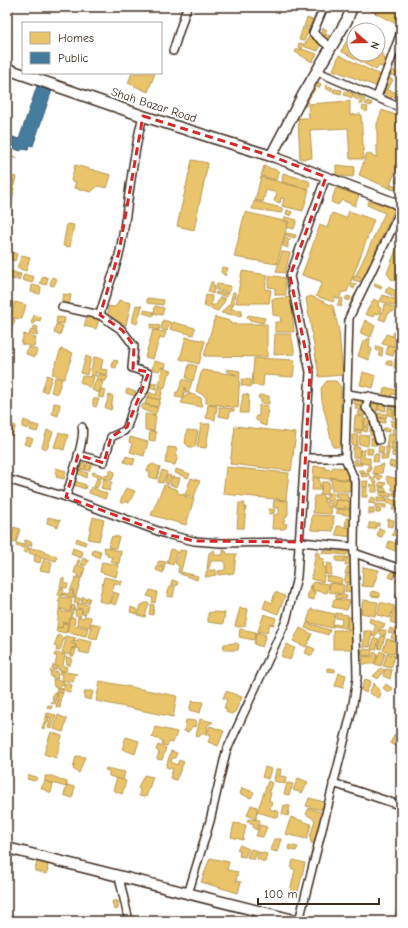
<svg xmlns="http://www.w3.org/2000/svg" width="408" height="928" font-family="'Comic Neue',sans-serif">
<rect width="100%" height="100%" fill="#fff"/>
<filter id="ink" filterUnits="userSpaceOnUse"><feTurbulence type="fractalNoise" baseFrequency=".025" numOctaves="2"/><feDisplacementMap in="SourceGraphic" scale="8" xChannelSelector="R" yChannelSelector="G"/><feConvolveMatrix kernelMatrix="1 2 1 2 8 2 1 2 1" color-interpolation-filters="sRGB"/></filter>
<g filter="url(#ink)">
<g fill="#e9c46a" stroke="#b59653">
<path d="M7 7H14L13 14 7 12Z"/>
<path d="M364 7H399L394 23Z"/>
<path d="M307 18 313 20 309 28 304 26Z"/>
<path d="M303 27 309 30 304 41 299 40Z"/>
<path d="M323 28 327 30 322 39 313 33 322 34Z"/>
<path d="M351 33 354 34V54H378V52L384 55 382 58 389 60 386 68 379 66 376 70 341 51Z"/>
<path d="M326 34 330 36 327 40H322Z"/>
<path d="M310 35 322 43 318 51 305 47V43Z"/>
<path d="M299 43 304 44 302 49 298 47Z"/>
<path d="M297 49 305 50 317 54 312 62 295 52Z"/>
<path d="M400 51H401V62L396 60Z"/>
<path d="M339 55 384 77 378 87 333 70Z"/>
<path d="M397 63 401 65V69L397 68Z"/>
<path d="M392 70 397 72 396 76 390 75Z"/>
<path d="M132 73H155L148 92 128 83Z"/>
<path d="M389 78 393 80 388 89 384 87Z"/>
<path d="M316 81 321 84 319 88 316 87 312 94 308 93Z"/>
<path d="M326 85 333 88 331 91 325 88Z"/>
<path d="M334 89 342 90 341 94 333 92Z"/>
<path d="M385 89 401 94 400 99 392 96 390 101 386 98 387 94 383 93Z"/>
<path d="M345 91 353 93 352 98 344 95Z"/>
<path d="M309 94 311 95 305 107 301 105Z"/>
<path d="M354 94 360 96 358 100 354 98Z"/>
<path d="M361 97 365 99 363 104H359Z"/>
<path d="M350 101V115L361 114 364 159H350L348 128 310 130 312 158 300 159 298 118H309L308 104Z"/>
<path d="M367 101 372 103 371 106 365 104Z"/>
<path d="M363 106 368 107 367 112 362 109Z"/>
<path d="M382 110 401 117V158L389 188 359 175 367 153 377 157V124Z"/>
<path d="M7 156 18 158H11L10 164 7 163Z"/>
<path d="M192 160 208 163 194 230 177 226Z"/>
<path d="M75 165 111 175 107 188 98 186 91 192 74 188 76 182 71 181Z"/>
<path d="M336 165 355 167 353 177 336 175Z"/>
<path d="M264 166 279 171 276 180 261 176Z"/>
<path d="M401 169V184L395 182Z"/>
<path d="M283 173 309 181 310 185 308 189 282 182Z"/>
<path d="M7 175 16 177 15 181 7 179Z"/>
<path d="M261 177 309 190 303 211 282 206 284 199 281 198 280 203 274 201 277 193 266 190 263 202 255 200Z"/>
<path d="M7 181 15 182 14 186 7 185Z"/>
<path d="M392 184 396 186 395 190 390 189Z"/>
<path d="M8 187 14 188 12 204H7Z"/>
<path d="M336 188 359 195 355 206 342 200 338 205 331 202Z"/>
<path d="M369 200 395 209 363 278 356 275 385 213 367 205Z"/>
<path d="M254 201 282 208V213L252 209Z"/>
<path d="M7 206 12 207V215H7Z"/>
<path d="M287 210 292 212 291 216 286 214Z"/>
<path d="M349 211 374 220 347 292H342L339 299 335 297 333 302 316 296 322 282 302 275 320 225 327 228 332 213 346 218Z"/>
<path d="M245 212 288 222 277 264 234 257Z"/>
<path d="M285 217 297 220 294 229 287 227 289 222 284 220Z"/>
<path d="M67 224 74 225 70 247 63 246Z"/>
<path d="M286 233 296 235 295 238 285 235Z"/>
<path d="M285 237 291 239 288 241V248L283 246Z"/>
<path d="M401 237V283L391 279 387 273Z"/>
<path d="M12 252 17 254 15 261 10 259Z"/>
<path d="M282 252 290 253 285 273 276 272Z"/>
<path d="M22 255 30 257 26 271 17 268Z"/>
<path d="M222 267 228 268 225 276 221 272Z"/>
<path d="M7 270 17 273 15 280 7 277Z"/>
<path d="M242 271 268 275 265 289 271 290 269 303H236Z"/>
<path d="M18 273 21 274 19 281 17 280Z"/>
<path d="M24 274 34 277 32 283 22 280Z"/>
<path d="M270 275 285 278 286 295H275V288L268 287Z"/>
<path d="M43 276 48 278 46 285 40 283Z"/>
<path d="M354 276 361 278 360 282 353 280Z"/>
<path d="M52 277 57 279 54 286 50 285Z"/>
<path d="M211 282H213V286H215L213 294 208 292Z"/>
<path d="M352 283 356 284 354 289 351 287Z"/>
<path d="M375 283 382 286 381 289 374 286Z"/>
<path d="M217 284 231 286 229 293 216 290Z"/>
<path d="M32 285 41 287 40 294 31 292Z"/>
<path d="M388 287 401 293V300L385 292Z"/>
<path d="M216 292 228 294 227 297 215 294Z"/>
<path d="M233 292H235L234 303 231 309 242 310 241 316 221 313 230 303Z"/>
<path d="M63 294 71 295 69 306 61 305Z"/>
<path d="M355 294 358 295 352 308 349 306Z"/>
<path d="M206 295 212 296 211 305H216L220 297 226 299 218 311 204 306Z"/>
<path d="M383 295 398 300 395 306 380 301Z"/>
<path d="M311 296 333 306 339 331 343 375 319 377 306 298Z"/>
<path d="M347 296 351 297 349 301 345 299Z"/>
<path d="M291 297 294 332H275V322H281L280 316 273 315 272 299Z"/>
<path d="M147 298 164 300 163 305 147 303Z"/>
<path d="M341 298 343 299 341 304 342 305 341 307 337 305Z"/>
<path d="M374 299 379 302 378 306 381 308 379 314 375 313 373 317 365 314Z"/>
<path d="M119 300 131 303 126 325 116 322 108 317V306L114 307 117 305Z"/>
<path d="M10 301 13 302 10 314 7 313Z"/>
<path d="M15 302 26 305 22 319 11 318Z"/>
<path d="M385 304 395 308 393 312H391L388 314 385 321 379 319Z"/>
<path d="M136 305 142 306 137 324 132 322Z"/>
<path d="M155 306 164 308 162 315 154 313Z"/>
<path d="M144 310 154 312 153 316 143 313Z"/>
<path d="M34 315 41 317 40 321 36 320 34 324 31 323Z"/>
<path d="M248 315 265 318 263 323 250 320V319L247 318Z"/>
<path d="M87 316 99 319 96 329 84 326Z"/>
<path d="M57 317 65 318 64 324 56 323Z"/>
<path d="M215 317 230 321 231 324H267V357L204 356Z"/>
<path d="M7 318 15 320 12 327 10 326V328H12L10 339 7 338Z"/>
<path d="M163 320 170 322 167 331 161 329Z"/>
<path d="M365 320 375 326 371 337 360 333Z"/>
<path d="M172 322 195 328 193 335 170 329Z"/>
<path d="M56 324 63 326 60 335 54 333Z"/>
<path d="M151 324 160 326 159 330 150 328Z"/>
<path d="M34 326 38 327 37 331 33 329Z"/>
<path d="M31 330 38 332 37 336 29 334Z"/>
<path d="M153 330 166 332 164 338 160 337 153 359 145 357Z"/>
<path d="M395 330 401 333V339L392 337Z"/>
<path d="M24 334 36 338 34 347 21 344Z"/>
<path d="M275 334H291L295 354 274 355Z"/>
<path d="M386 334 401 339 400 348 382 344Z"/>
<path d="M186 337 205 341 199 364 180 359Z"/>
<path d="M370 338 369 347 372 349 369 360 358 356 363 341 366 342 367 339Z"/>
<path d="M388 345 396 347 393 356 386 354Z"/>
<path d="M377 346 383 348 382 356 378 355 380 352 376 350Z"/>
<path d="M28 347 37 350 35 357 26 354Z"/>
<path d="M61 349 73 353 64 379 52 374Z"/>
<path d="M86 356 91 358 87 375 81 373Z"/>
<path d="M94 357 103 359 101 369 108 370 107 375 95 372 96 376 90 375Z"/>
<path d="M254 358 295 360 293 377 264 375 263 386 252 385Z"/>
<path d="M395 359 401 360V368V362H398L396 369 394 368Z"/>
<path d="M113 360 118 361 116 368 112 367Z"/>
<path d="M154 361 166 364 165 368 161 367 159 371 152 369Z"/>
<path d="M387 361H392V366L386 364Z"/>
<path d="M189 364 197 366 193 381 186 378Z"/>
<path d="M162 368 172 371 170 374H168L165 388 159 386Z"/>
<path d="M227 369 240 371 238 408 206 403V397L196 391 202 370 237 375 226 371Z"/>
<path d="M363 372 376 376 373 388 360 385Z"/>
<path d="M98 374 108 376 106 381 96 380Z"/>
<path d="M47 375 52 377 47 392 42 391Z"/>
<path d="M82 376 94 377 91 388 80 382Z"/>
<path d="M55 377 62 379 57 394 51 392Z"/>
<path d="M183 379 192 382 188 393H186L185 387 183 398 175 397 176 392H178Z"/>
<path d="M242 379 251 380V387L241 385Z"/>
<path d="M96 380 103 382 99 393 92 390Z"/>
<path d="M327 381H336L341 387V447H333L322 401 321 388Z"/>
<path d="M147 383 157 384 156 389 146 388Z"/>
<path d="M158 387 163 389 160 400 148 396 149 392 156 395Z"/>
<path d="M385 387 399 391 397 395 392 394 391 397 382 395Z"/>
<path d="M101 389 106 390 104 398 98 397Z"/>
<path d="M127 389 136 392 135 396 126 393Z"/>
<path d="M189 393 201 398 202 407 181 403 185 395H189Z"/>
<path d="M243 394 249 395 248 413H240Z"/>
<path d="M109 395 113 396 111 410 105 408Z"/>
<path d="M259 395 269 396V404L261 403V399L258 398Z"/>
<path d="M147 397 160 400 158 407 145 404Z"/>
<path d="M355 397 367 398 366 406 354 404Z"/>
<path d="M373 398 379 399 377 412 371 411Z"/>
<path d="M93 399H99L96 407 93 406Z"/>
<path d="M379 402 385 403 386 411 378 410Z"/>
<path d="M393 402 401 405 399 410 391 407Z"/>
<path d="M54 403 60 404 58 416 52 414Z"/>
<path d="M143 404 158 408 155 415 141 409Z"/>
<path d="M208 405 217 406 215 420 206 418Z"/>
<path d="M259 405 268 406 266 426 260 424V422L256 420V416H259Z"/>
<path d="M356 405 366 407 365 411 355 409Z"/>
<path d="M219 407 234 409V411H230L229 418 219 416Z"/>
<path d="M388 407 393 409V416L388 415Z"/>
<path d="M394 410 401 412 399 420 392 418Z"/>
<path d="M359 411H366L370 416 358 415Z"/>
<path d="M378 413 387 414 386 418 377 417Z"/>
<path d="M145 414 156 416 154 431 145 430Z"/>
<path d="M355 416 364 417 363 430 354 429Z"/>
<path d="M378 418 386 419 385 423 377 422Z"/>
<path d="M365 419 373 420 374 423H369L368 426H364Z"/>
<path d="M24 420 31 423 28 429 22 427Z"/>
<path d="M391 420 399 422 398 427 391 426Z"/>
<path d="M9 423 16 426 12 436 7 434Z"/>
<path d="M32 424 39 426 37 432 30 430Z"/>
<path d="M201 424H210L206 448 197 447Z"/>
<path d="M370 425H374L377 437 370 435Z"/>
<path d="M235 426 296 433 291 471 230 464Z"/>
<path d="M363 427H368L367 432 363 431Z"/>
<path d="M384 428H390V432L383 431Z"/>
<path d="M393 428 401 430V444L396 443 398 435 392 434Z"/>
<path d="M47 430 53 432 47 449 42 447Z"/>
<path d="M187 430 198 431 195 447H189L185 443Z"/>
<path d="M354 430H362L361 433H354Z"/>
<path d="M150 431 156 432 155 441 149 440Z"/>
<path d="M59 432 68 435 64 450 54 447Z"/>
<path d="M388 434 396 436 394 441 391 442 389 447 386 446Z"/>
<path d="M352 435H358L357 446 352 445Z"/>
<path d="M360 435 369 436 368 446 359 444Z"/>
<path d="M27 437 33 439 30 446 24 444Z"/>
<path d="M130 437 148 442 144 456 130 452 132 446 131 443 129 442Z"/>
<rect x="371" y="438" width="7" height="7"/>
<path d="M392 443 401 445V451L391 448Z"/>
<path d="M379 446 384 447 383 453 378 452Z"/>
<path d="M168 447 177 448 176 456H178L175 465 165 463Z"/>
<path d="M353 447H360L359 457H353Z"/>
<path d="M386 447 390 448 388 456H386Z"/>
<path d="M367 448 373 449 372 454H367Z"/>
<path d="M392 448 400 452 399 454 391 450Z"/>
<path d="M365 449 364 458H370V465L359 462 360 450 364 451Z"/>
<path d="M392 452 397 453 396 457 392 456Z"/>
<path d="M382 453 384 454V457H388L387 460 381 459Z"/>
<path d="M374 454H379L378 462 373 461Z"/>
<path d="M397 454 401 455V462L396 461Z"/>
<path d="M126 456 135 459 133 465 124 462Z"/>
<path d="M354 459H357V463H362V465H354Z"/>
<path d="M390 461 401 464V470L389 466Z"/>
<path d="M83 462 86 464 84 470 80 469Z"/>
<path d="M88 462 92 464 89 471 85 470Z"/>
<path d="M153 464 160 467 157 479 149 477 150 472 147 471 149 466Z"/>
<path d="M384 464 382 473 373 474 374 467Z"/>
<path d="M314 466 325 467V469L332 470 333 467 347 468V472H350L349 480 330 477V479L313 477Z"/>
<path d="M368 466H371V471L367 472Z"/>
<path d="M226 467 289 473 286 500 223 494Z"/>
<path d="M56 468 66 471 64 479 56 477 57 474 55 473Z"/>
<path d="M176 469 190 474 188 478 175 473Z"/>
<path d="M78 470 88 473 86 478 77 473Z"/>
<path d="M110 470 115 472 112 480 102 478 104 475 108 476Z"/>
<path d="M162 470 167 472 163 483 158 482Z"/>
<path d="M358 470H364L365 472 360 473Z"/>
<path d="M93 472 102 475 101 478 92 475Z"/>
<path d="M369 473V476L362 477 361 474Z"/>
<path d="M375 474 382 476 380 480 374 478Z"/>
<path d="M167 475 171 476 168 485 165 483Z"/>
<path d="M371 476 377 483 376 485 370 479Z"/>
<path d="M387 476 401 480V491L392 490V486L386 479Z"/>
<path d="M97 477 101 479 97 488 94 487Z"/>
<path d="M172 477 180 478 177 487 170 485Z"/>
<path d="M313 477 319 478 321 490H312Z"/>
<path d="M191 478 200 481 194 497 185 495Z"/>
<path d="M331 478 350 481V491H332Z"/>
<path d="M104 479 112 482 109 491 101 488Z"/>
<path d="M75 481 86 485 85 489 74 485Z"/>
<path d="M362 481H368L367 487H362Z"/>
<path d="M322 482H329L330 488H328L327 495 321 494Z"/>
<path d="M380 482 386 483 384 487 378 486Z"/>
<path d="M370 484 377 486V492H371Z"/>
<path d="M164 485 178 490 177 493 184 494V496L194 499 186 525 151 515Z"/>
<path d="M91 487 107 494 105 499 89 493Z"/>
<rect x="362" y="487" width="5" height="10"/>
<path d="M380 487 385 488 387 492 379 491Z"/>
<path d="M126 488 135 491 129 503 125 501 123 504 120 502Z"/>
<path d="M380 492 392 493 391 497 380 495Z"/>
<path d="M393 492 399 493 398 497 394 496Z"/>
<path d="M328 493H333V498L336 499 335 506H330L331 502 324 499 328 496Z"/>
<path d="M335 493H347L348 501 338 500V497L335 496Z"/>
<path d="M320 494 324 497V502H328V507H332L331 514 313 513 314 496H320Z"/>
<path d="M371 497 375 498V504L368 503Z"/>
<rect x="377" y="497" width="9" height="5"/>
<path d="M387 498 400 502 399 506 386 503Z"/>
<path d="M274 500 288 501V514L283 523 287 524 286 528 284 529H272L273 515 279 514V508H273Z"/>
<path d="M336 500 351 501 350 505H354L353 509 346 508 345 506V509L334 508Z"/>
<path d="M239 503H245L244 507H246L244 528H237Z"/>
<path d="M375 504 386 505V508L375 507Z"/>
<path d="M393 507H398L397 510H392Z"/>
<rect x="369" y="508" width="5" height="6"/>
<path d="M269 509 275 510 274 513 269 514Z"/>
<path d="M336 509 352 510V516L336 513Z"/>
<path d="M376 509H381L380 513H376Z"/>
<path d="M312 515 334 516 333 531 311 530Z"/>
<path d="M48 517 60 520 58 527 47 523Z"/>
<path d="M93 517 104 520 99 541 88 539Z"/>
<path d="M346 518H351L350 526H345Z"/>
<path d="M388 519 394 520 393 527 387 526Z"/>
<path d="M399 519 401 520V529L396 527Z"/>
<path d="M369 523H379V526H376L375 529H369Z"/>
<path d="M337 526 353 528 352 537 336 535Z"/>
<path d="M14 527 20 529 16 543 7 540V534L12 536Z"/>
<path d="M379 528 384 530 382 537 377 536Z"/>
<path d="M395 529 398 530 395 536 392 535Z"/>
<path d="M400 531 401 535 400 538 397 537Z"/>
<path d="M112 536 119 537 116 548 108 547Z"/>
<path d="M77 538 86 542 85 545 76 542Z"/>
<path d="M25 540 32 542 31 546 24 544Z"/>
<path d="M389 541 401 545V553L387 548Z"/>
<path d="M17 543 24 545 23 548 16 546Z"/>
<path d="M25 546 29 547 27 553 23 552Z"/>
<path d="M104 547 121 551 119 564 110 561 112 557 107 556 108 553H105Z"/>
<path d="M30 548 45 551 44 553 57 556 56 561 29 553Z"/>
<path d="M73 548 83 552 81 558 71 554Z"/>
<path d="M93 549 101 551 99 558 92 554Z"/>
<path d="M171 549 177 551 173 565 167 563Z"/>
<path d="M180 550 186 551 181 571 178 573 179 566 175 563Z"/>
<path d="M213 550 215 551 214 555H223V550L226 551 227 554H236L234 573 218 575V571L225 570V561H211L209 568 207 569 209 553Z"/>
<path d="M323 550 349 552 347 555 322 553Z"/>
<path d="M316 552 320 553 319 558 324 559 323 567H326L323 582 311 579Z"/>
<path d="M35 555 44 558H41L40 563 34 561Z"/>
<path d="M336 557H346L344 562 336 561Z"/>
<path d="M347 557H352V564L345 565Z"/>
<path d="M83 558 89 561 85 566 81 565Z"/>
<path d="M44 559 52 562 50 572 40 570Z"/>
<path d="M78 560H80L79 566 85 568 82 578 77 576 78 574 74 573Z"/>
<path d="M159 561 166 562 164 567 157 564Z"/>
<path d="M102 562 119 565 116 577 100 572Z"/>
<path d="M327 563 332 564 331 575 325 574Z"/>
<path d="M157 566 164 568 163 573 156 570Z"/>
<path d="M352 566V573L345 574 347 567Z"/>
<path d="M363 567 379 570 373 587 362 586Z"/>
<path d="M207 570H216V575L205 577Z"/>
<path d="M392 571 396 573 393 579 389 577Z"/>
<path d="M181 572 198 576 197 580 180 574Z"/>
<path d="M346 575H352V582L344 583Z"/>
<path d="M400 575 401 576 400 584 396 582Z"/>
<path d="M327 576 342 579 341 584 326 581Z"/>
<path d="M76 577 81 579 76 596 73 595 74 590 71 589Z"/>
<path d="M104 577 122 581 121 585 114 583 110 604 99 601Z"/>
<path d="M62 578H64V583L68 584 67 588 60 587Z"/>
<path d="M172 580 178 582 177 586 171 584Z"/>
<path d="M313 582 329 584 327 593 312 590Z"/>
<path d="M330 583 344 585 343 594 329 592Z"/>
<path d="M346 584H352V591L345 592Z"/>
<path d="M170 585 175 587 173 597 167 596Z"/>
<path d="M310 585H312L311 591 315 592 314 600 307 598Z"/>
<path d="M401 585V600L395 597Z"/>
<path d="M60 588 64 589 62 596 58 595Z"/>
<path d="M70 590 73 591 72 595 76 596 75 598 63 595 64 593 69 594Z"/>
<path d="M150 590 157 592 155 603 152 602 153 598 147 596Z"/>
<path d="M372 591 380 593V597L371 596Z"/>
<path d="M114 592 119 594 115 605 111 603Z"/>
<path d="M275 592 285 596 278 614 263 608 266 600 272 603Z"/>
<path d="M336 594 347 596 346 599 336 598Z"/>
<path d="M83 596 86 600 87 597 90 598 88 603 81 602Z"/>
<path d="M60 597 72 598 70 612 59 608 60 602H58Z"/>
<path d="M76 597 81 599 77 604 74 603Z"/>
<path d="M334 599 350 601 347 610 332 607Z"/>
<path d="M363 600 378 602 375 616 361 613Z"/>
<path d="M380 602 394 606 390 618 377 615Z"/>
<path d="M78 603 88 605 85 615 82 614 83 609 77 608Z"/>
<path d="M146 603H149L145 617 138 615 141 605Z"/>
<path d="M151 604 154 605 153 615 149 614Z"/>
<path d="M72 605 75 606 74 611 71 610Z"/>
<path d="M396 605 401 607V626L390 622Z"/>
<path d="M131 607 138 610 137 614 130 612Z"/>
<path d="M240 608 248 609 245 626 239 627 235 626Z"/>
<path d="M59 609 62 610V612H73L68 623 63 622 62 628 57 627Z"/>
<path d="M76 609 82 610 80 617 75 615Z"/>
<path d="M311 609 335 614 332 628 307 622Z"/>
<path d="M213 612 225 613 223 624 208 622V613Z"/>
<path d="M336 613 348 615 346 628 333 626 334 624 341 625 342 619 336 618Z"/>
<path d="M264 614 276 618 274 625 270 624 267 633 258 631Z"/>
<path d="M84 616 91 617 90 627 77 624 78 617 84 618Z"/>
<path d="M72 617 75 618 74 625 88 628 86 636 67 632 69 619Z"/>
<path d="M348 617H352V629H347Z"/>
<path d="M370 618 385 624 383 628 380 627 375 637 372 636 376 625 369 622Z"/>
<path d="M63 623 68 624 66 633 56 631 57 627 62 628Z"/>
<path d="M92 623 101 626 97 639 88 637Z"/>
<path d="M307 623 330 630 328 635 305 628Z"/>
<path d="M300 628 312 634 306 647 293 641Z"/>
<path d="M390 628 393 629 391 634 388 633Z"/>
<path d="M395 628 401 630 399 641 391 638Z"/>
<path d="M240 629 256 632 254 640 239 637Z"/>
<path d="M380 629 386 631 385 636 379 634Z"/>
<rect x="333" y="630" width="19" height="19"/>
<path d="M364 631H372L370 647H363Z"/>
<path d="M257 632 266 635 262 647 254 644Z"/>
<path d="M58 635 64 638 60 651H56L57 647 54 646Z"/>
<path d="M65 636 76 638 71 643 76 645 75 648 72 647 70 655 62 653 66 639H64Z"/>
<path d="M381 636 385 637 381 649 378 648Z"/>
<path d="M374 638 379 639 376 650 371 649Z"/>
<path d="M78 639 92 642 89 654 79 652 80 649 76 648V645L73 644 74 640 77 641Z"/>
<path d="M387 639 398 642 394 654 383 650Z"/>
<path d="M237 643 239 645 238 650H223L224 644Z"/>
<path d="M287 644 295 648 290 660 281 656Z"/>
<path d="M308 646 315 649 312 656 305 653Z"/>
<path d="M72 648 76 649 74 656H71Z"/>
<path d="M362 649 372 650 371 656 361 655Z"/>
<path d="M380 651 385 653 381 666 375 664Z"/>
<path d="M374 652 378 654 374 664H362L363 656 372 657Z"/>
<path d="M55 653 65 655 63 666 67 667 66 671 58 670 59 667 55 665 57 656H54Z"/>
<path d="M387 653 395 656 391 668 383 666Z"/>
<path d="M66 657 72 658 70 665H67Z"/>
<path d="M53 665 57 666 56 670 52 669Z"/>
<path d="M327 668 335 669V672L327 671Z"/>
<path d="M381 668 384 670 378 679 373 676Z"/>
<path d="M385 669 392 670 390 679 383 676Z"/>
<path d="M50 670 57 672 58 679 51 677Z"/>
<path d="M60 671 77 674 75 675 73 682 61 680 62 674H59Z"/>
<path d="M339 673 346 675 343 688 335 686Z"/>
<path d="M53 679 64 682V685L61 684 60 688 54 687Z"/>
<path d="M365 679 371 681 366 693 361 690Z"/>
<path d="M100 681 177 696 173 717 96 701Z"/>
<path d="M65 683 72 685 70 693 61 688 64 687Z"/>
<path d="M374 683 381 694 379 698 369 693Z"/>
<path d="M386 684 393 689 389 693 383 688Z"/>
<path d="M57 688 63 689V693L56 691Z"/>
<path d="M85 691H93L91 700 84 698Z"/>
<path d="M226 691 242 697 235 712 231 714 226 712 227 709 224 708 227 700 223 698Z"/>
<path d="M54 692H57L55 704 51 703 54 699 52 698Z"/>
<path d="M58 692 63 693 60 700 61 701 60 708 56 707 57 702 59 701H57Z"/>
<path d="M192 701 203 702 200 713 189 710Z"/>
<path d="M48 705 52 706 51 709 47 708Z"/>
<path d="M47 713 56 715 52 729 48 728 51 717 46 716Z"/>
<path d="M58 715 67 719 63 732 54 729Z"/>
<path d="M46 717H49L48 722 44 721Z"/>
<path d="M200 719 213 722 208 725 206 735 201 734 199 737 196 736Z"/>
<path d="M186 720 196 721 195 727 193 726 188 732 184 731Z"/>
<path d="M44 722 47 723 45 729 42 728Z"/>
<path d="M210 726 224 731 218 746 208 742 211 735 207 733Z"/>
<path d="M155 727 177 732 173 743 169 742 167 746 162 745 163 741 152 737Z"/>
<path d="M51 732 62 736 56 758 44 754Z"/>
<path d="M395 734 401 737V748L390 743Z"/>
<path d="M126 737 139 741 135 754 122 749Z"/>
<path d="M158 745 166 748 162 760 157 759 159 752 156 750Z"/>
<path d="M171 751 177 753 175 758H172L171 762 177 765 179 760 184 762 176 780 170 778 173 769 166 767Z"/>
<path d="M76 756 85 757 79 773 73 769Z"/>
<path d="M265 767 271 769 268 779 262 777Z"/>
<path d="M106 768 125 772 123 780 109 776V771L105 770Z"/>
<path d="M276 769H281L280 776 286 777 285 784 274 781Z"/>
<path d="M29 775 37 777 36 780 34 781 27 779Z"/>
<path d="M144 775 153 777 146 797 139 796 140 790 138 788Z"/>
<path d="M45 776H52L67 782 66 787 45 781Z"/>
<path d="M117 778 126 781 122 794 113 790Z"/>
<path d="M298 778 308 782 302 793 293 790Z"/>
<path d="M45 781 53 784 51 793 41 788Z"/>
<path d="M268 781 272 783 269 792 271 793 269 800 272 802 270 809 279 812 278 818 257 812Z"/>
<path d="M287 783 293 784 289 795 284 794Z"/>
<path d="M67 785 75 787 72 798 64 795Z"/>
<path d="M242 788 254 792 251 798 240 794Z"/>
<path d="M309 798 324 802 321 810 306 806Z"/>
<path d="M251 805 257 807 256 819 247 815Z"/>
<path d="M284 805 290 806 288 816 282 814Z"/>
<path d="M309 808 323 813 315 844 311 843 310 837 315 820 306 814Z"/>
<path d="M291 817 311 824 307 839 285 834Z"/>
<path d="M248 819 260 820 257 830 253 828 254 824 247 822Z"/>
<path d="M234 823 246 825 243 840 231 837Z"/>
<path d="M260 825 267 827 263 837 256 836Z"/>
<path d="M274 839H281L277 852 270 850Z"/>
<path d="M240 845 249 849 245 857 239 856 240 851 237 849Z"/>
<path d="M289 845 298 847 296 851 288 849Z"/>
<path d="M251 849 258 851 254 860 247 857Z"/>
<path d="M259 852 267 854 265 862 257 859Z"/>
<path d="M210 858 229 862 227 870 238 872 236 881 241 882 238 893 201 882Z"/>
<path d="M293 860 305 863 297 896 289 895 295 870 291 868Z"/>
<path d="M37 861 48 864 47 874 35 871Z"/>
<path d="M401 892V921H394Z"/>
<path d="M112 901H118V909L114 910Z"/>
</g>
<path fill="#457b9d" stroke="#426377" d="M37 86 52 90 33 146 29 145 28 150 22 149 21 151 7 147V135L19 139Z"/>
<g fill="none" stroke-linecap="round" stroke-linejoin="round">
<defs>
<g id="minor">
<path d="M319 7 322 11 313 33 331 48"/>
<path d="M173 51 187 7"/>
<path d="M316 71 401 108"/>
<path d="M377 97 401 32"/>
<path d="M62 307 100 315"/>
<path d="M348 394 401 403"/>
<path d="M369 396 366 408 373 416 379 440"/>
<path d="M78 455 104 462 111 437 124 431 127 427 134 405 145 389 148 373 132 368 134 346 122 330 100 315C105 293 115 273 120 251 129 206 131 160 143 116"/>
<path d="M305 458H345"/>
<path d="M7 479 66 497 166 534 194 541 221 543 301 542 354 547"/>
<path d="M66 497C70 482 86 439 82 427"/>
<path d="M354 553 401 569"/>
<path d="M333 783 396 804"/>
<path d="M119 877 129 921"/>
<path d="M188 894 210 821 226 752 286 621 297 577 310 372 290 276 326 177"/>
<path d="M299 921 352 710 357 678 354 547 355 481 345 458 349 318 401 210"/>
</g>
<path id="tertiary" d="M271 156 395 203 401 208"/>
<g id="secondary">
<path d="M7 69 143 116 271 156 303 95 347 20 352 7"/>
<path d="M7 848 298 921"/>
</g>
</defs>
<use href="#minor" stroke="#3b2a1e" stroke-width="10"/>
<use href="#tertiary" stroke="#3b2a1e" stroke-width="12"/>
<use href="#secondary" stroke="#3b2a1e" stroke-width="13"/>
<use href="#minor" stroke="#fff" stroke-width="7"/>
<use href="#tertiary" stroke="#fff" stroke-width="9"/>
<use href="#secondary" stroke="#fff" stroke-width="10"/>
</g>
</g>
<path fill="none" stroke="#d62828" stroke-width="3" stroke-dasharray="8 5" stroke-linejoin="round" d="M143 116 271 156 326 177 290 276 310 372 301 542 194 541 166 534 66 497 78 455 104 463 111 437 127 427 149 372 133 369 134 346 122 330 100 315 119 252Z"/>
<g text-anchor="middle" stroke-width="4" stroke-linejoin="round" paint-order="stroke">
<g font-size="12" fill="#3b2a1e" stroke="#fff">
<text transform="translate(154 105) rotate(18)" y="4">Shah Bazar Road</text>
</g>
</g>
<rect width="408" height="928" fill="none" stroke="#fff" stroke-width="24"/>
<rect x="12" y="12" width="384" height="904" fill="none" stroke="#3b2a1e" stroke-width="1.5" filter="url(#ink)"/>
<rect x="22" y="22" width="140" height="52" fill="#ffffff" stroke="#b1aaa5"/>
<rect x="30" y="32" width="20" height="12" fill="#e9c46a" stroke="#b1aaa5"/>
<text x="58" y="42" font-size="12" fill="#3b2a1e">Homes</text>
<rect x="30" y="52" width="20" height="12" fill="#457b9d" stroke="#b1aaa5"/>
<text x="58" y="62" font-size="12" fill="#3b2a1e">Public</text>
<g transform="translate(366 42) rotate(110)"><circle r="19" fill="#ffffff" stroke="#b1aaa5"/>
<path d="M0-3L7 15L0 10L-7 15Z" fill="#c8321e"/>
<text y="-6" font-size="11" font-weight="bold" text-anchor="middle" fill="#3b2a1e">N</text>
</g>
<path d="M258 898v6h121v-6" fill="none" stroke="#3b2a1e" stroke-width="2"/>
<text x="264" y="898" font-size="12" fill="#3b2a1e" stroke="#ffffff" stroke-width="3" paint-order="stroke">100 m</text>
</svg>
